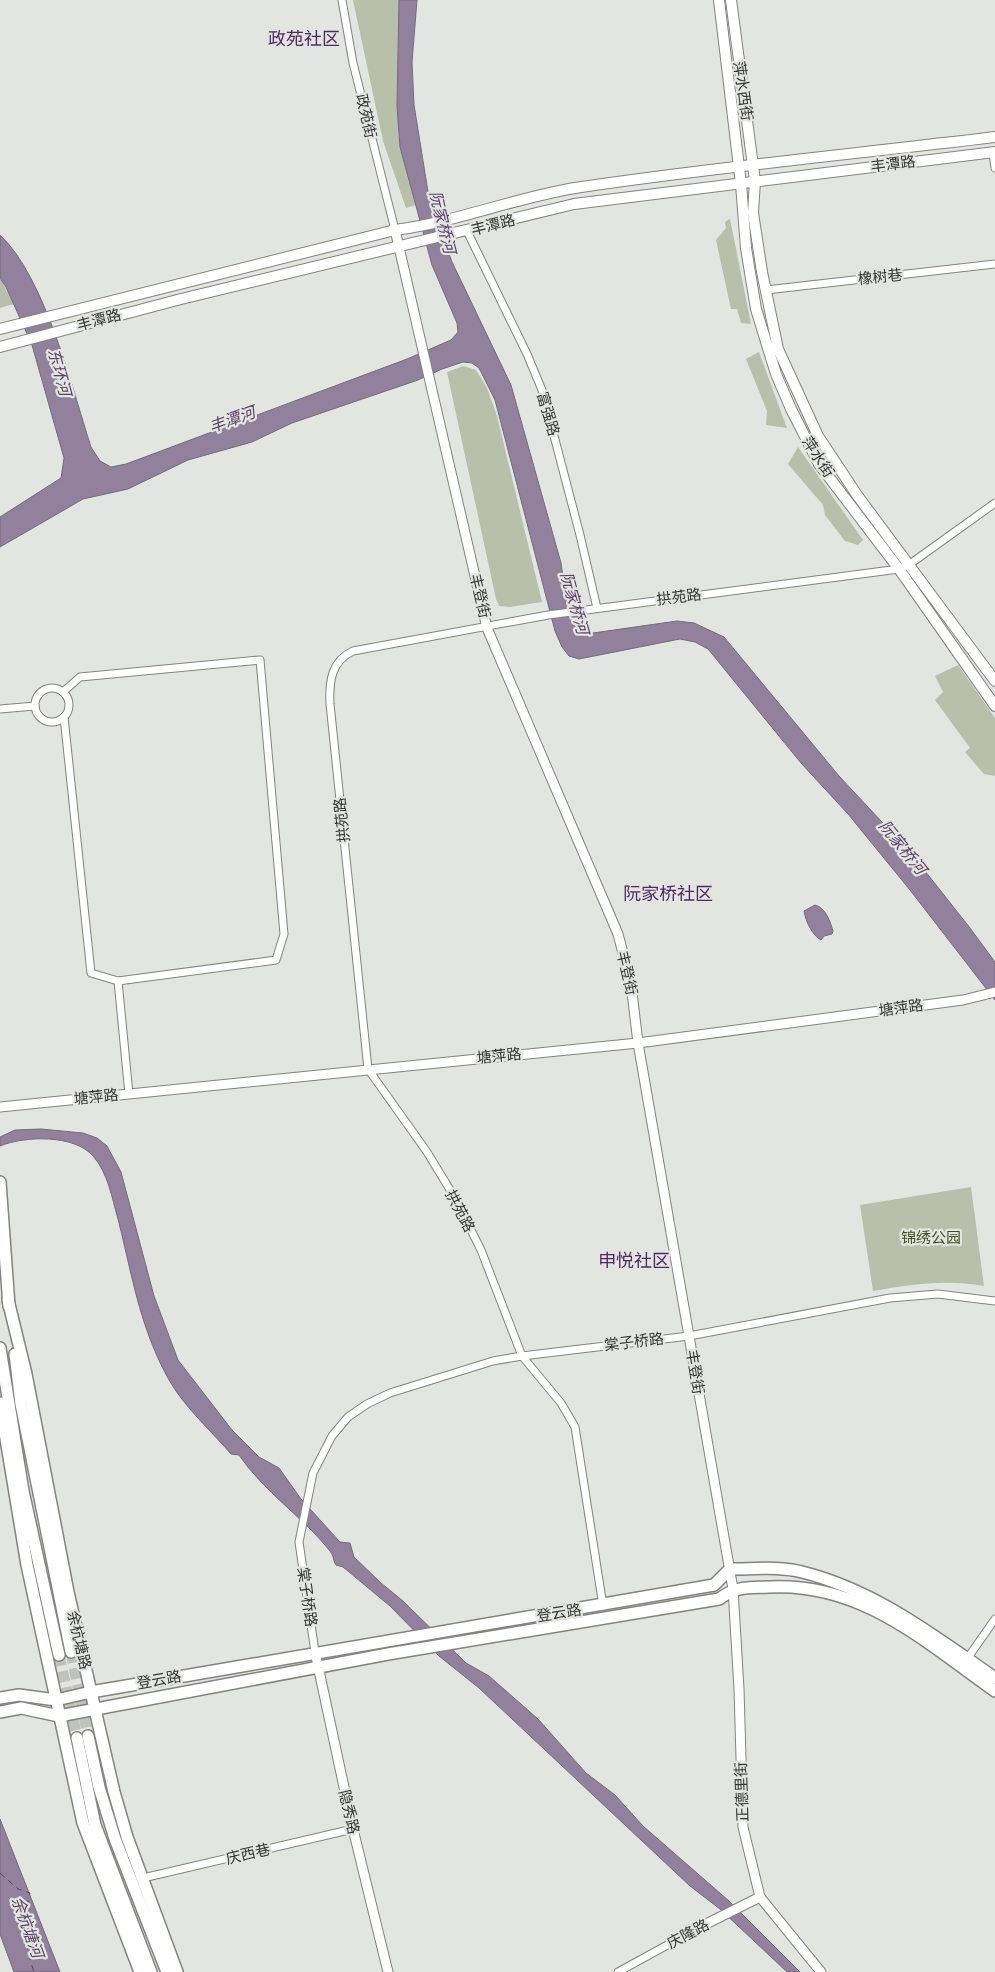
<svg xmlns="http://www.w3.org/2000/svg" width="995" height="1972" font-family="Arial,'Noto Sans SC',sans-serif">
<rect width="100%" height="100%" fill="#e3e5e0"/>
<g fill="#b8c0ab">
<path d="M353 0H399L400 147 416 205 406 208 383 141Z"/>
<path d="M730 219 751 324 741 323 737 309H731L716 240 726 228 725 222Z"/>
<path d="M0 278 14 304 0 308Z"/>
<path d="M759 352 787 428 766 425 767 411 746 359Z"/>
<path d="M463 366 476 370 487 388 497 416 542 602 510 607 499 606 496 599 447 372Z"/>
<path d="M798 447 863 540 858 545 845 541 825 515 823 505 788 464Z"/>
<path d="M958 665 995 718V776L984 774 965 752 970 748 935 700 943 692 935 676Z"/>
<path d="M971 1187 984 1286C946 1279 911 1284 873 1291L860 1205Z"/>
</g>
<g fill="#91819c" stroke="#756a7d">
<path d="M399 0H417L412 62 414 105 429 198 452 262 511 385 561 563 566 597 575 626 580 632 586 634 677 621 694 623 724 637 839 776 910 852 970 928 995 962V1000L910 890 848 814 801 763 708 649 695 642 680 639 579 659 569 656 562 647 555 631 495 400 479 368 472 363 463 362 442 369 418 380 292 423 252 442 188 460 128 489 83 499 0 547V517L61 478 64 458 32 345 6 287 0 278V235C45 277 72 388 91 447L100 461 111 467 126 464 407 359 451 340 458 332 457 323 432 265 400 147 397 106Z"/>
<path d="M815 905C826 908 830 921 833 931L832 934 824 936 821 940C812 935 806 922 804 911Z"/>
<path d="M41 1129 83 1133 97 1138 107 1146 121 1172 154 1296 178 1360 232 1430 259 1457 279 1468 301 1499 340 1542 350 1543 354 1557 381 1583 403 1601 466 1663 489 1676 538 1719 586 1773 615 1795 643 1826 729 1901 800 1972H787L720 1909 690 1886 479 1688 439 1656 390 1606 343 1567 336 1565C333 1561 334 1556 330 1551 303 1517 264 1492 239 1455L231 1454C213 1433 191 1413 176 1391 165 1375 156 1355 149 1336 135 1299 128 1258 118 1219 112 1198 108 1173 93 1156 74 1134 24 1136 0 1146V1137L15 1130Z"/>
<path d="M0 1819 60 1972H14L0 1934Z"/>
</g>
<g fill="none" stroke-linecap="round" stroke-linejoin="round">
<path stroke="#5b416b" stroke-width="1" stroke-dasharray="6 5" stroke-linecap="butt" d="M0 1873 18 1889 30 1893C22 1920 25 1946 34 1972"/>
<g stroke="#c0c2be" stroke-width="11" stroke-dasharray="11 5.5" stroke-linecap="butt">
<path d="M71 1652 88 1736"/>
<path d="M59 1655 77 1738"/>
</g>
<defs>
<g id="minor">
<path d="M342 0 353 63 395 230"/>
<path d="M993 152 995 168"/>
<path d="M467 231 527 354 542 390 580 535 597 608"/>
<path d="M766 290 995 264"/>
<circle cx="52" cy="705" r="17"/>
<path d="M63 692 80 677 260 660 284 934 276 960 118 981 91 973 64 717"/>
<path d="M0 709 35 706"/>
<path d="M118 981 129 1094"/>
<path d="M603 1606 575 1427 561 1403 522 1356 481 1250 455 1198 427 1152 368 1069 330 704C329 682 331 661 353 651L548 615 899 569 910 564 995 503"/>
<path d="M315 1652 299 1542 313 1473 332 1436 348 1417 367 1404 390 1393 493 1361 522 1356 689 1336 890 1298 938 1294 995 1301"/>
<path d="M967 1659 995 1619"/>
<path d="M143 1878 353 1829"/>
<path d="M618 1972 702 1926"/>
</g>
<g id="tertiary">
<path d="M395 230 487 628 618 934 631 984 638 1043 733 1589 739 1689 743 1827 760 1897 821 1972"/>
<path d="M0 1107 638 1043 963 1000 995 992"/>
<path d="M315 1652 353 1829 388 1972"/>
<path d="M702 1926 760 1897"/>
</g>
<g id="secondary">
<path d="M719 0 741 184 746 248 756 309 776 374 791 409 819 464 899 569 995 706"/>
<path d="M731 0 755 181 753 213 762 272 778 349 818 436 857 495 995 681"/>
<path d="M0 329 395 230C456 222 514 198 575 188 715 167 855 154 995 137"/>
<path d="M0 347 181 299 574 204 995 152"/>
</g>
<g id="primary">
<path d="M0 1182 9 1306"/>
<path d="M8 1300 26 1374 68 1592 114 1792 127 1837 177 1972"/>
<path d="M0 1348 23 1491 59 1655"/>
<path d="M15 1354 21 1404 71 1652"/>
<path d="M0 1403 27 1565 83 1823 140 1972"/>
<path d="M0 1698 19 1695 56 1700 91 1692 714 1585 730 1569C753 1569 780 1566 802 1572 875 1590 934 1636 995 1678"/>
<path d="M0 1712 21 1708 59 1716 388 1654 719 1599C737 1586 747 1588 769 1587 861 1582 924 1641 995 1691"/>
<path d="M88 1736 99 1787 115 1839 167 1972"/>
<path d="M77 1738 95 1825 151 1972"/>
</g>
</defs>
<use href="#minor" stroke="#82847f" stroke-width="9"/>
<use href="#tertiary" stroke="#82847f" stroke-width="11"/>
<use href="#secondary" stroke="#82847f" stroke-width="12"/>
<use href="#primary" stroke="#82847f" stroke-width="14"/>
<use href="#minor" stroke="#fff" stroke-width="7"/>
<use href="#tertiary" stroke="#fff" stroke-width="9"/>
<use href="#secondary" stroke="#fff" stroke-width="10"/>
<use href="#primary" stroke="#fff" stroke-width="11"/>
</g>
<g text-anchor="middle" stroke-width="4.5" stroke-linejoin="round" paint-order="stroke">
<g font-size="15" fill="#353634" stroke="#e3e5e0">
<text transform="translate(743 91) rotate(82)" y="5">萍水西街</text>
<text transform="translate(366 116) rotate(77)" y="5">政苑街</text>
<text transform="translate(893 164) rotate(-7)" y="5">丰潭路</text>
<text transform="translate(493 225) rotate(-14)" y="5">丰潭路</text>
<text transform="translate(880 277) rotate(-6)" y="5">橡树巷</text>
<text transform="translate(99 320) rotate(-15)" y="5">丰潭路</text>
<text transform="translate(548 414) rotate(74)" y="5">富强路</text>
<text transform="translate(818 457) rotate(57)" y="5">萍水街</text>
<text transform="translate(480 596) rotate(77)" y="5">丰登街</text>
<text transform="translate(679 597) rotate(-7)" y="5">拱苑路</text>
<text transform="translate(342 820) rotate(-96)" y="5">拱苑路</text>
<text transform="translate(627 973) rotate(77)" y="5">丰登街</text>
<text transform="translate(901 1008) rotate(-8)" y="5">塘萍路</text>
<text transform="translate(499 1056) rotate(-6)" y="5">塘萍路</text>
<text transform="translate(96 1097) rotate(-6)" y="5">塘萍路</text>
<text transform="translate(460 1211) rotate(62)" y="5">拱苑路</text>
<text transform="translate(634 1342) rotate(-7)" y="5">棠子桥路</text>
<text transform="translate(695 1372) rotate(81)" y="5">丰登街</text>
<text transform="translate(307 1597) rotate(82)" y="5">棠子桥路</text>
<text transform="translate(559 1613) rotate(-9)" y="5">登云路</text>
<text transform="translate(79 1640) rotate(77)" y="5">余杭塘路</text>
<text transform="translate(159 1680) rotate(-10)" y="5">登云路</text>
<text transform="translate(742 1792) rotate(-92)" y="5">正德里街</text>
<text transform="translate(349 1812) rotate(77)" y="5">隐秀路</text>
<text transform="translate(248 1854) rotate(-13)" y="5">庆西巷</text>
<text transform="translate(688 1934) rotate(-28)" y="5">庆隆路</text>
</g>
<g font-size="15" fill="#41501f" stroke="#e3e5e0">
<text x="931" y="1243">锦绣公园</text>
</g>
<g font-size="16" font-style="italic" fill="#5b416b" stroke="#e3e5e0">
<text transform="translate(443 222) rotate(76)" y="6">阮家桥河</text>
<text transform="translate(60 372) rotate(75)" y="6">东环河</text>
<text transform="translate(232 419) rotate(-20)" y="6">丰潭河</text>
<text transform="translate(575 603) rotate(74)" y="6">阮家桥河</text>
<text transform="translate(903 847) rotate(51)" y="6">阮家桥河</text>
<text transform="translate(28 1927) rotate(70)" y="6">余杭塘河</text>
</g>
<g font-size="18" fill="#4e2a62" stroke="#e3e5e0">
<text x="304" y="45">政苑社区</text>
<text x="668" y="900">阮家桥社区</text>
<text x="634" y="1267">申悦社区</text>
</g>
</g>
</svg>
